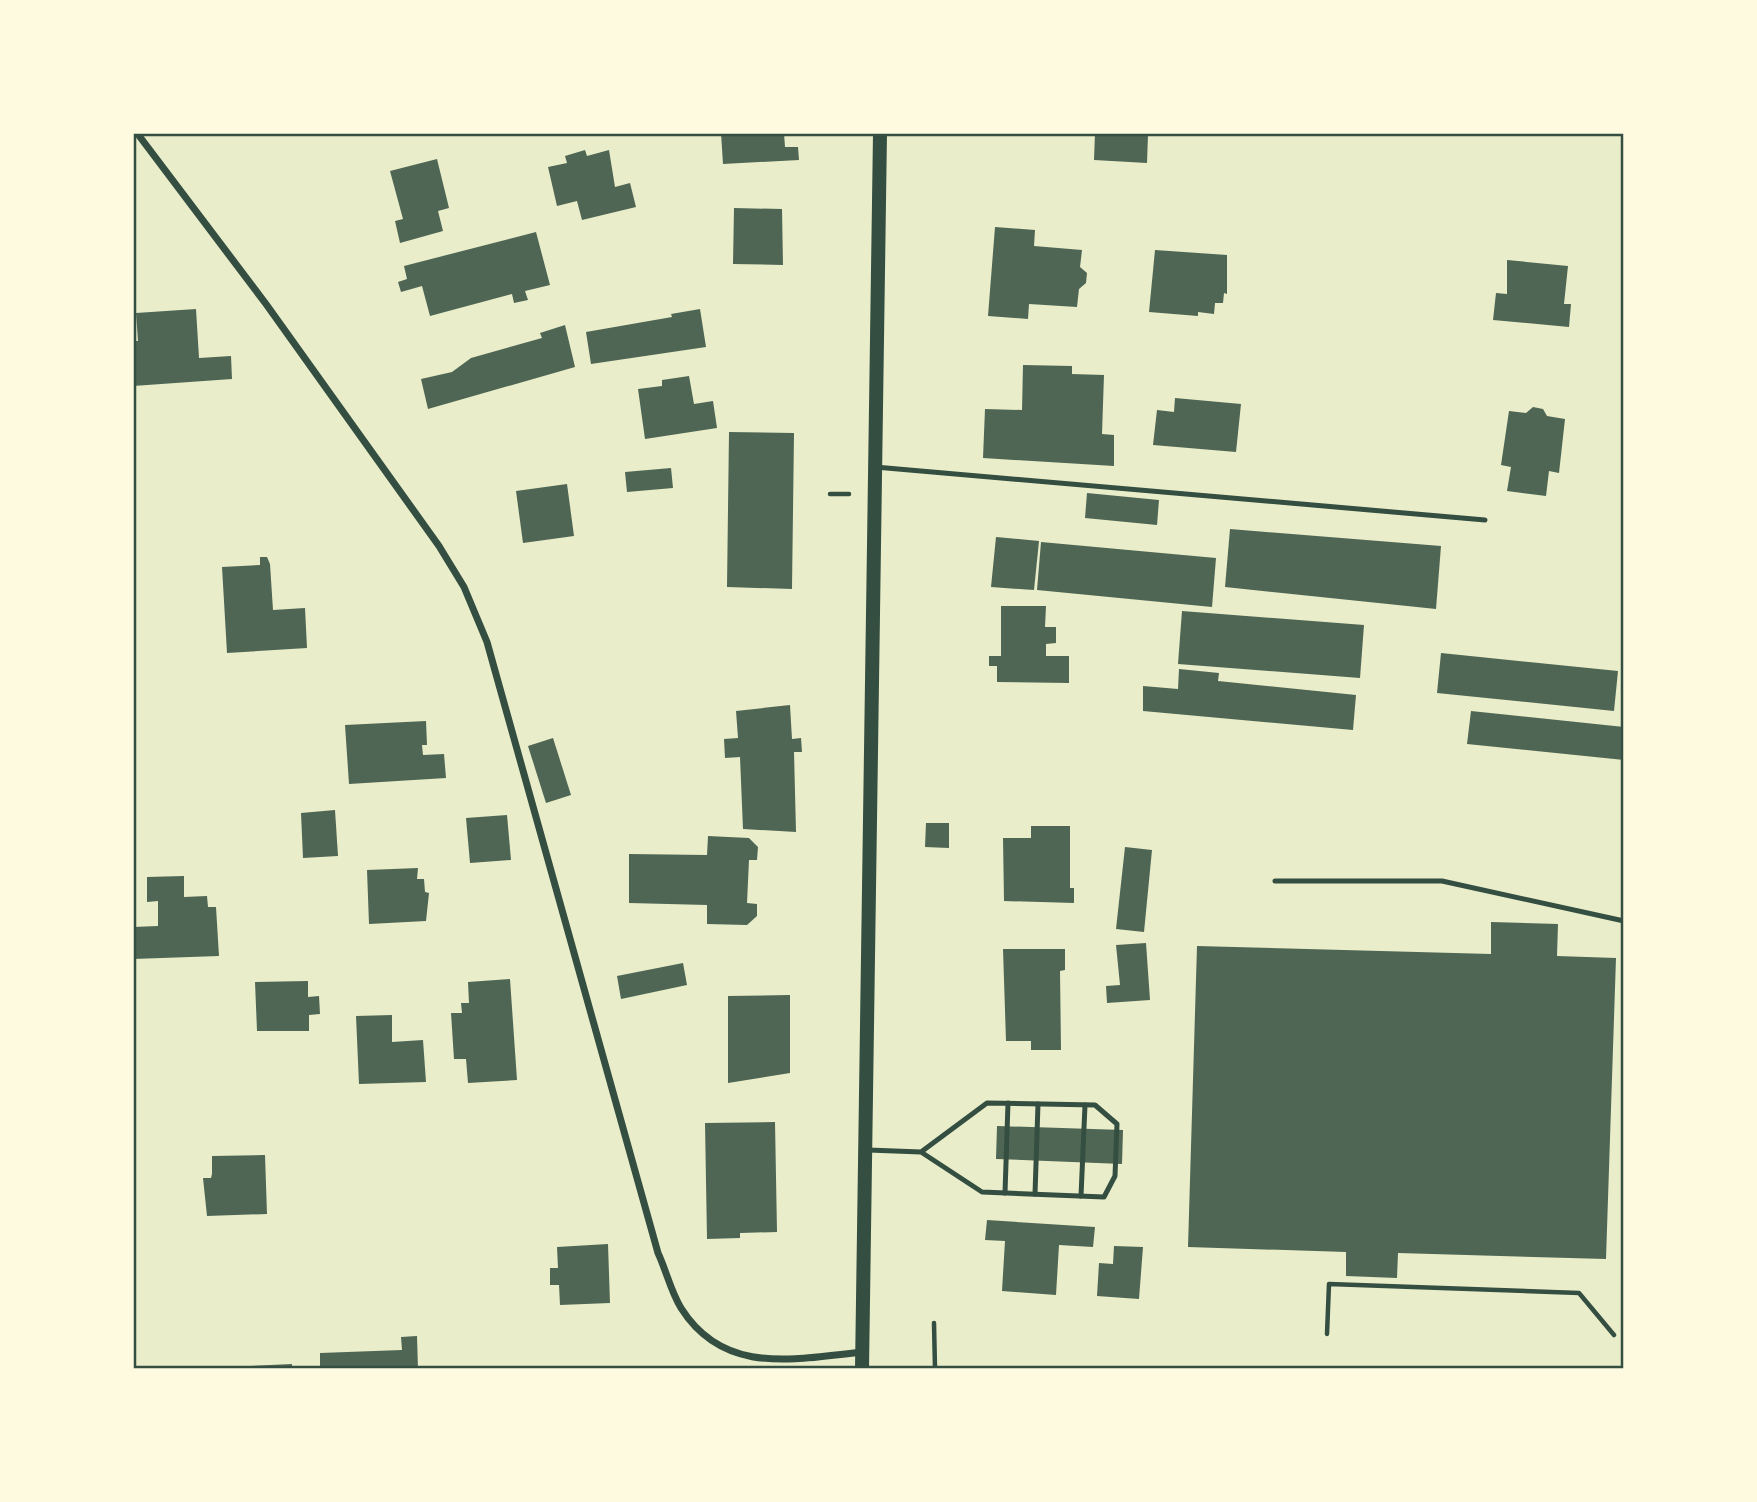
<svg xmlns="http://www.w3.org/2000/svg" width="1757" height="1502" font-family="'Libre Baskerville',serif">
<rect width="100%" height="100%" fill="#e9edc9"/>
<g fill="#4f6655">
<path d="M721 133H784L785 147H798L799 160 723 164Z"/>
<path d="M1095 133H1157V136L1148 135 1147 163 1094 160Z"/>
<path d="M585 150 587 156 609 150 615 187 630 183 636 207 582 220 577 201 557 206 548 167 567 163 565 156Z"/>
<path d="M437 159 449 208 438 211 443 231 400 243 395 221 403 219 390 171Z"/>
<path d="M734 208 782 209 783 265 733 264Z"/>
<path d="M995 227 1035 230 1034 246 1082 250 1080 267 1087 273 1086 283 1079 289 1077 307 1029 304 1028 319 988 316Z"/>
<path d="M536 232 550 285 525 291 528 300 514 303 512 294 430 316 422 286 401 292 398 282 407 279 404 266Z"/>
<path d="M1155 250 1227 255V294L1224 293 1223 303H1215L1214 314 1198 312V316L1149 312Z"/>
<path d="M1507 260 1568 266 1564 304H1571L1569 327 1493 320 1496 293 1507 294Z"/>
<path d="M196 309 199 358 231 356 232 379 133 386V341H138L136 313Z"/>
<path d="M700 309 706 347 591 364 586 332 672 317 671 314Z"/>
<path d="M565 325 575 367 428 409 421 379 452 372 471 358 542 338 540 333Z"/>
<path d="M1023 365 1072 366V374L1104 375 1102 434 1114 435V466L983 458 985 409 1022 410Z"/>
<path d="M689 376 694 404 713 401 717 428 645 439 638 389 662 386V380Z"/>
<path d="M1175 398 1241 404 1236 452 1153 445 1157 410 1174 412Z"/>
<path d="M1533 407 1543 409 1547 416 1565 419 1559 473 1549 471 1546 496 1507 491 1511 467 1501 465 1509 411 1526 413Z"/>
<path d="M729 432 794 433 792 589 727 587Z"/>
<path d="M671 468 673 488 627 492 625 472Z"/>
<path d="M567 484 574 536 523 543 516 491Z"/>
<path d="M1087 493 1159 500 1157 525 1085 518Z"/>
<path d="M1230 529 1441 546 1436 609 1225 587Z"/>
<path d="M996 537 1039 541 1034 590 991 587Z"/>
<path d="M1041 542 1216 558 1212 607 1037 590Z"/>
<path d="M260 557H267L270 564 273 610 305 608 307 648 227 653 222 567 260 565Z"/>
<path d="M1001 606H1046L1045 627H1056V643L1046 644V656H1069V683L997 682V666H989V656H1001Z"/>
<path d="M1182 611 1364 625 1360 678 1178 664Z"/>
<path d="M1441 653 1618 671 1614 711 1437 693Z"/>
<path d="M1179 669 1219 673 1218 681 1356 695 1353 730 1143 711V686L1178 689Z"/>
<path d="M790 705 792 739 801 738 802 752H794L796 832 743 829 740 757 725 758 724 739 738 738 736 711Z"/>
<path d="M1471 711 1624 727V760L1467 744Z"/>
<path d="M426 721 427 745H422L423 755 444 754 446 778 349 784 345 725Z"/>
<path d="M553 738 571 795 546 803 528 746Z"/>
<path d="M335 810 338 856 303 858 301 813Z"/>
<path d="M507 815 511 860 470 863 466 818Z"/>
<path d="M926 823H949V848L925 847Z"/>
<path d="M1031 826H1070V888H1074V903L1004 901 1003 838H1031Z"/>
<path d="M708 836 749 838 758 847 757 860H749L747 903 757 904V916L747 925 707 924V905L629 903V854L707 855Z"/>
<path d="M1125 847 1152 850 1144 932 1116 929Z"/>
<path d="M418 868 417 879H424L425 892 429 893 426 921 369 924 367 870Z"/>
<path d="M184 876V897L207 896 208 907H216L219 956 133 959V927L158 926V901L147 902V877Z"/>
<path d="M1491 922 1558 924 1557 956 1616 958 1606 1259 1398 1253 1397 1278 1346 1276V1252L1188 1247 1197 946 1491 954Z"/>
<path d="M1146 943 1150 1000 1107 1003 1106 986 1120 985 1116 945Z"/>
<path d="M1003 949H1065V970L1060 971 1061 1050H1031V1041H1006Z"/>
<path d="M683 963 687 985 621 999 617 976Z"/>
<path d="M510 979 517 1080 468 1083 466 1059H454L451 1013H462L461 1003H469L468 982Z"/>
<path d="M308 981V997L319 996 320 1014 309 1015V1031H257L255 982Z"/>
<path d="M790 995V1073L728 1083V996Z"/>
<path d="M392 1015V1042L423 1040 426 1082 359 1084 356 1016Z"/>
<path d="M775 1122 777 1232 740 1233V1238L707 1239 705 1123Z"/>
<path d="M997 1126 1123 1130 1122 1164 996 1159Z"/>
<path d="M265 1155 267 1214 207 1216 203 1178H211L212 1174V1156Z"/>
<path d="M987 1220 1095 1227 1093 1247 1059 1245 1056 1295 1002 1291 1005 1241 985 1240Z"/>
<path d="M608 1244 610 1303 560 1305 559 1285H550V1268H558L557 1247Z"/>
<path d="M1114 1246 1143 1247 1139 1299 1097 1296 1099 1263 1113 1264Z"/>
<path d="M417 1336 418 1369H320V1353L402 1350 401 1337Z"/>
<path d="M292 1364V1369H226V1367Z"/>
</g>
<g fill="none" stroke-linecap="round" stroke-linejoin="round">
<g stroke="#344e41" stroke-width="4.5">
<path d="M830 494H849"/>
<path d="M934 1323 935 1369"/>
<path d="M1327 1334 1329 1284 1579 1293 1614 1335"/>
</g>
<g stroke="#344e41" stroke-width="5">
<path d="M875 467 1485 520"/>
<path d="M1275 881H1442L1624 921"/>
<path d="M868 1150 921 1152 982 1192 1104 1197 1115 1176 1117 1124 1095 1105 987 1103 921 1152"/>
<path d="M1005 1193 1008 1103"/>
<path d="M1035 1194 1038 1104"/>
<path d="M1081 1196 1085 1105"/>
</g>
<path stroke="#344e41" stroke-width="7" d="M137 133 266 304 439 546 464 587 487 642 658 1253C666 1270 671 1292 681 1308 724 1376 794 1359 863 1352"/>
<path stroke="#344e41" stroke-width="14" d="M862 1369 880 133"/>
</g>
<rect width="1757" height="1502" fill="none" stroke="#fefae0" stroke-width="270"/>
<rect x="135" y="135" width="1487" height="1232" fill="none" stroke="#344e41" stroke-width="2.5"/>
</svg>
